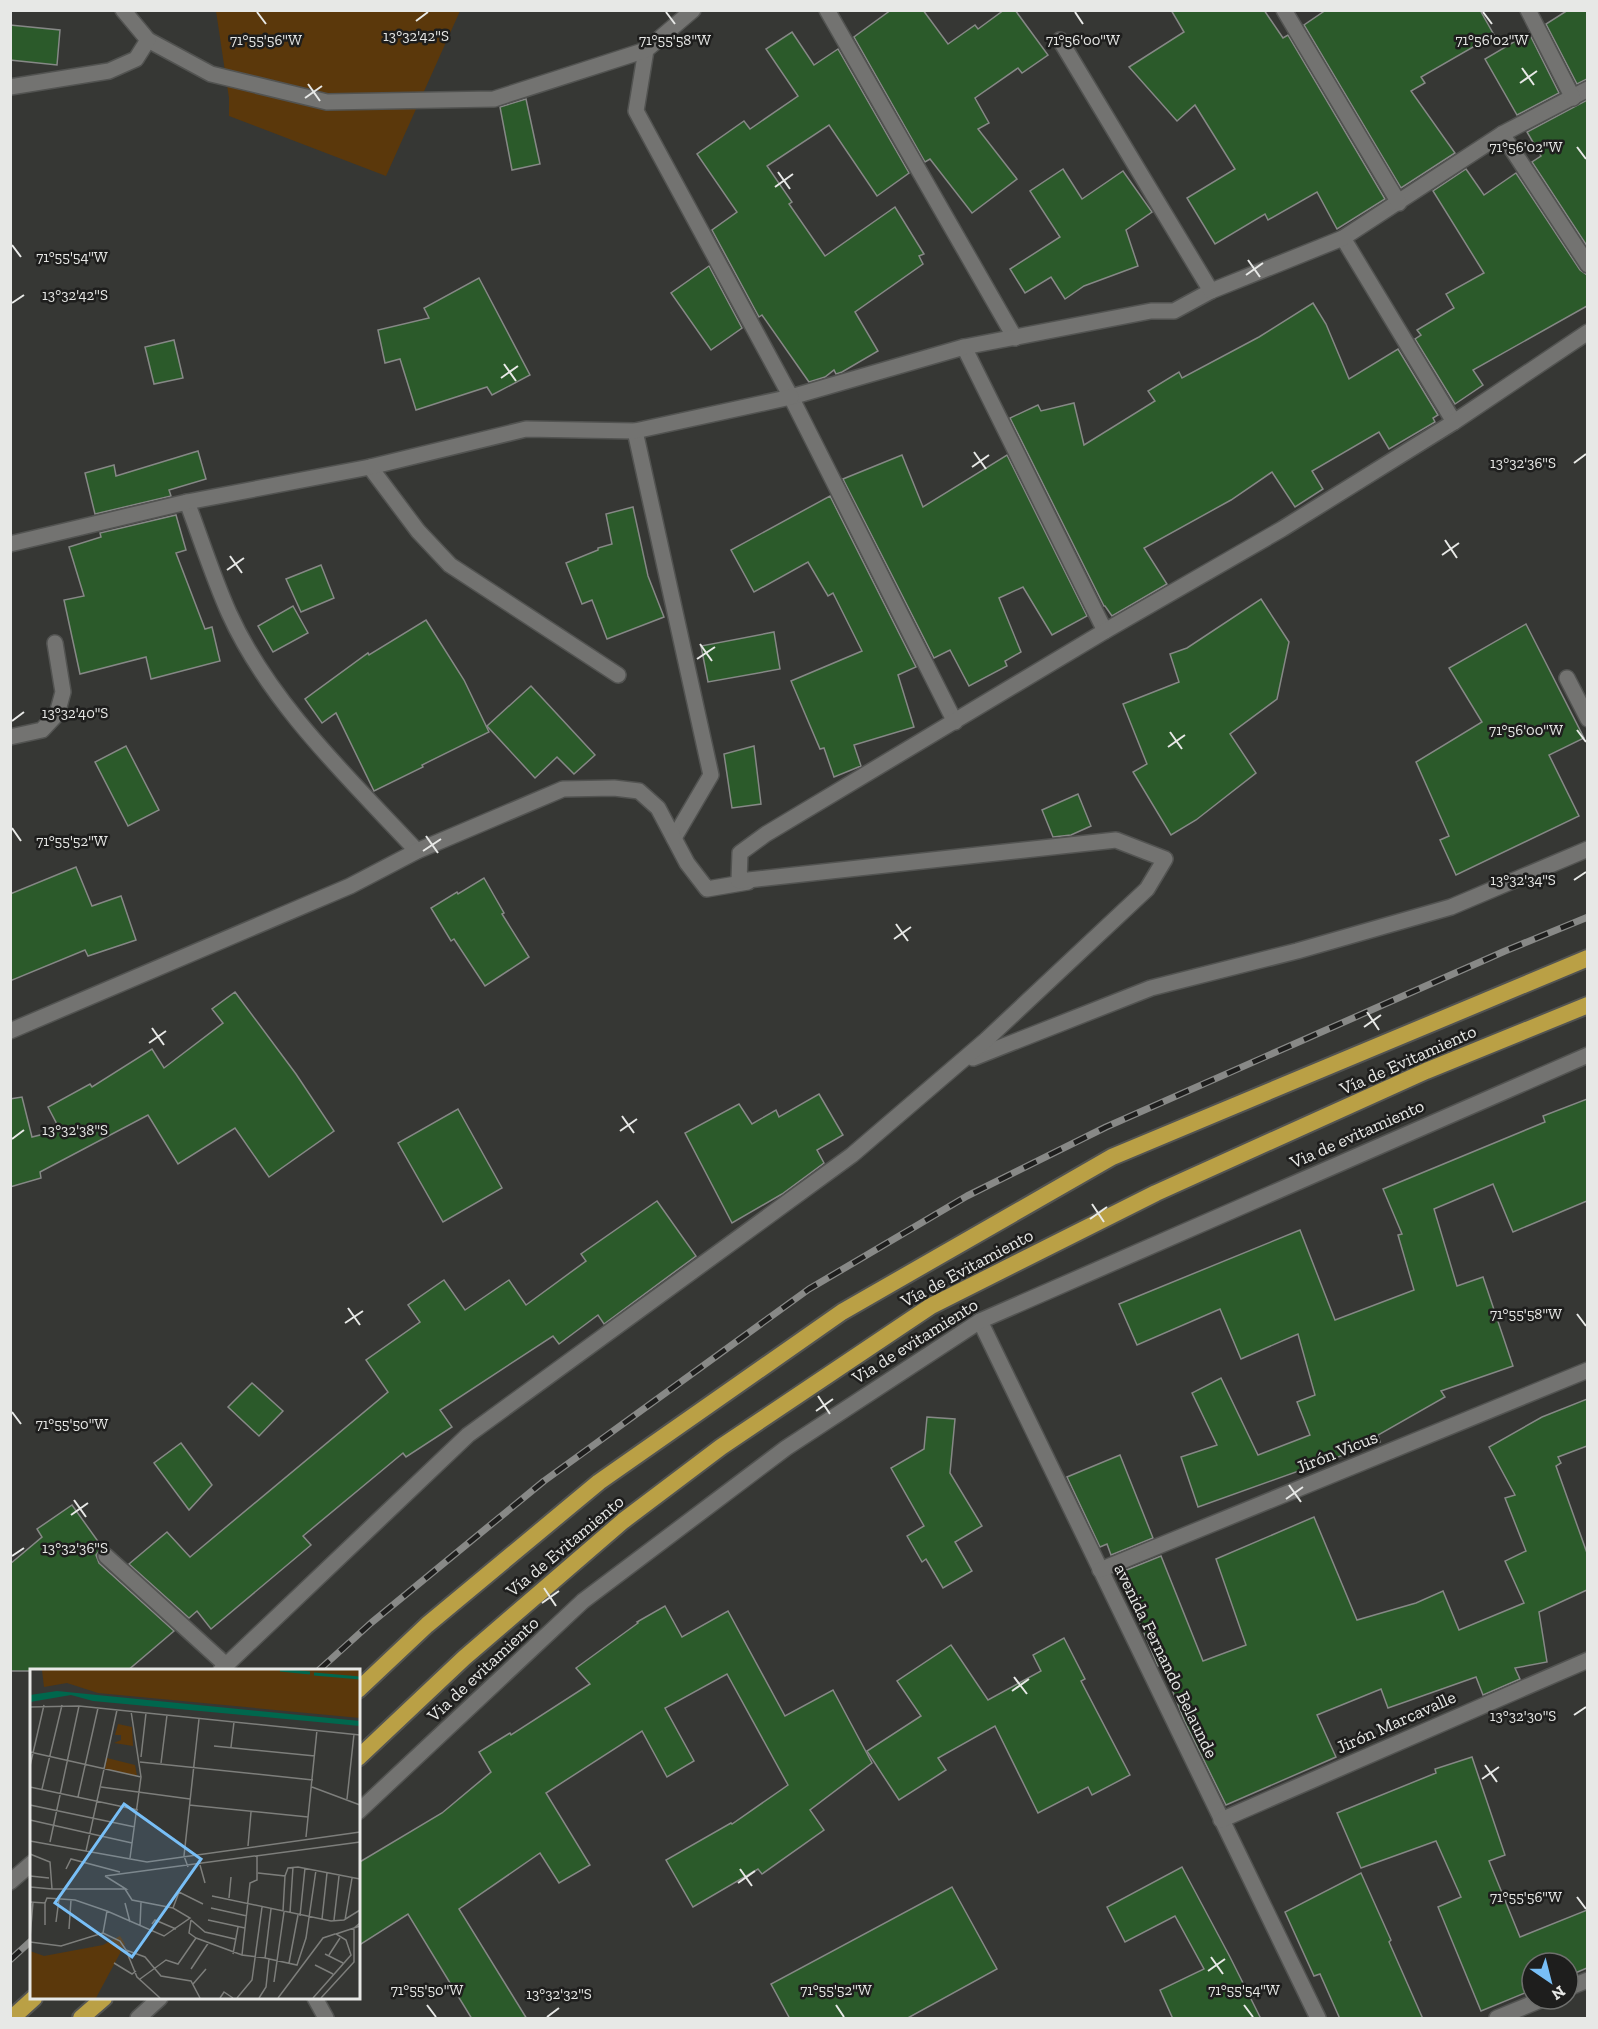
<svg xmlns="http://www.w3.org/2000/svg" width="1598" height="2029" font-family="'Zilla Slab',serif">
<rect width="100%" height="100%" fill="#363734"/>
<path fill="#5b380b" d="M216 11H460L386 176 229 116V98Z"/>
<g fill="#2b5a2a" stroke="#868886" stroke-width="1.5">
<path d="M891 10H923L948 44 975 25 978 29 1004 10H1015L1048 55 1022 73 1018 68 975 98 989 123 978 129 1017 179 972 213 930 159 925 162 854 37Z"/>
<path d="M1171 10H1264L1283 38 1288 35 1385 199 1337 229 1317 192 1268 220 1265 214 1215 244 1187 198 1235 169 1195 105 1177 121 1129 67 1184 32Z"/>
<path d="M1326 10H1480L1494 35 1421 77 1425 83 1411 91 1455 153 1401 188 1304 25Z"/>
<path d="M1568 10H1587V79L1577 84 1546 24Z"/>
<path d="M10 25 60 30 57 65 10 60Z"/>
<path d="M792 32 814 65 838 49 909 173 877 196 829 125 767 166 792 202 789 204 825 256 895 207 924 254 919 256 923 264 855 312 878 351 842 372 836 374 834 370 825 377 809 382 762 315 759 317 712 230 737 212 697 154 744 121 750 129 798 96 766 49Z"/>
<path d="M1529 33 1559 93 1517 115 1485 59Z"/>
<path d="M526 99 540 164 512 170 500 107Z"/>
<path d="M1587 100V246L1532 162 1541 156 1527 132Z"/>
<path d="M1063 169 1082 199 1123 171 1152 212 1126 230 1138 266 1084 286 1065 299 1051 277 1025 293 1010 269 1060 237 1030 191Z"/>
<path d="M1466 169 1484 195 1516 173 1580 270 1587 275V306L1473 370 1483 385 1455 404 1415 339 1421 335 1417 330 1454 308 1446 294 1484 273 1433 191Z"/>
<path d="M709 266 742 328 711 350 671 293Z"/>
<path d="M479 278 530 375 492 395 487 387 416 410 400 359 385 363 378 330 429 318 424 308Z"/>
<path d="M1313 303 1326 324 1349 379 1398 349 1438 415 1433 418 1435 422 1389 449 1379 432 1312 471 1323 489 1295 507 1272 472 1231 500 1144 548 1167 584 1112 616 1105 606H1104L1010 418 1038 405 1041 411 1074 403 1084 445 1155 401 1148 391 1179 372 1182 378 1259 337Z"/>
<path d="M174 340 183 378 154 384 145 347Z"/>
<path d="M198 451 206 479 169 490 171 496 95 514 85 473 114 465 116 476Z"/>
<path d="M902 455 923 507 1007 455 1087 616 1052 635 1023 587 999 598 1021 652 1005 661 1007 666 969 686 950 650 934 658 843 479Z"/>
<path d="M830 496 916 667 898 675 914 727 854 745 861 766 834 777 824 748 820 749 791 681 862 651 833 593 828 596 808 562 754 592 731 550Z"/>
<path d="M633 507 648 576 664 617 607 639 592 600 582 604 566 563 598 550V548L612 544 606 514Z"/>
<path d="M176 515 186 550 176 553 205 629 212 627 220 661 151 679 146 657 80 674 64 600 84 596 69 547 101 537 100 533Z"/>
<path d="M321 565 334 598 301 612 286 579Z"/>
<path d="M1261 599 1289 642 1277 699 1230 734 1256 773 1196 820 1171 835 1133 772 1147 764 1123 704 1179 682 1170 654 1187 648Z"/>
<path d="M293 606 308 633 273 652 258 626Z"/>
<path d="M426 620 464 680 489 732 422 765 423 767 374 791 336 713 322 723 305 699 368 653 369 655Z"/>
<path d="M1526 624 1584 738 1549 755 1579 816 1456 875 1440 840 1449 836 1416 762 1482 722 1449 668Z"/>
<path d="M774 632 780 669 708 682 701 646Z"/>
<path d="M531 686 595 755 574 774 557 757 535 778 487 726Z"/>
<path d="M126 746 159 810 128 826 95 762Z"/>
<path d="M754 746 761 804 732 808 724 754Z"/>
<path d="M1078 794 1091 826 1071 835 1053 837 1042 810Z"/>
<path d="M76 867 92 906 121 896 136 940 88 956 85 950 10 981V894Z"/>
<path d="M484 878 504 913 502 914 529 957 485 986 454 939 451 941 431 908 457 892 458 894Z"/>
<path d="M235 992 296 1074 334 1131 269 1177 235 1128 178 1164 148 1115 40 1172 41 1178 10 1187V1099L22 1097 32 1137 60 1130 48 1107 90 1084 92 1087 152 1049 164 1068 223 1023 212 1009Z"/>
<path d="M819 1094 843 1135 817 1150 824 1163 782 1194 732 1223 685 1133 739 1104 752 1124 776 1110 779 1117Z"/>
<path d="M1587 1099V1201L1513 1232 1493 1184 1434 1209 1457 1286 1483 1277 1513 1366 1441 1391 1445 1397 1378 1435 1380 1442 1198 1507 1181 1457 1217 1445 1192 1393 1221 1378 1258 1455 1310 1435 1297 1402 1315 1395 1298 1334 1241 1359 1220 1309 1137 1345 1119 1304 1300 1230 1335 1320 1414 1290 1398 1235 1402 1234 1383 1189 1545 1122 1543 1116Z"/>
<path d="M458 1109 502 1188 443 1222 398 1143Z"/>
<path d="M657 1201 696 1256 604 1324 598 1315 559 1344 553 1336 440 1410 452 1427 406 1457 403 1453 303 1536 311 1545 211 1629 197 1611 189 1618 129 1564 167 1532 190 1557 388 1392 366 1360 420 1322 408 1305 444 1280 465 1310 509 1280 526 1305 586 1261 581 1254Z"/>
<path d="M252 1383 283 1411 259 1436 228 1407Z"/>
<path d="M1587 1399V1446L1558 1457 1561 1463 1556 1466 1587 1553V1590L1539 1612 1547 1662 1515 1668 1520 1679 1483 1695 1476 1677 1388 1708 1381 1689 1317 1715 1336 1757 1226 1805 1184 1720 1162 1664 1158 1666 1157 1664 1119 1573 1161 1556 1203 1661 1246 1645 1216 1559 1314 1517 1357 1620 1416 1603 1443 1591 1459 1630 1524 1603 1505 1561 1526 1551 1505 1498 1515 1495 1489 1447 1542 1417Z"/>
<path d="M927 1417 955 1419 950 1473 982 1526 955 1542 972 1571 943 1588 926 1559 922 1562 907 1536 924 1526 891 1468 924 1449Z"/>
<path d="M181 1443 212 1485 189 1510 154 1463Z"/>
<path d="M1120 1455 1153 1538 1111 1555 1107 1544 1100 1547 1067 1477Z"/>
<path d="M72 1505 102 1547 96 1555 99 1563 174 1631 127 1671H10V1564L42 1537 37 1529Z"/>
<path d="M665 1606 682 1637 728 1611 785 1716 833 1690 872 1763 810 1810 824 1830 762 1874 758 1869 693 1907 666 1860 731 1823 732 1824 788 1785 727 1674 665 1708 694 1761 667 1777 642 1731 546 1793 590 1865 559 1883 540 1853 459 1909 527 2019H472L408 1914 358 1946V1863L442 1813 491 1772 479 1752 510 1733 511 1735 590 1684 576 1668 638 1623 637 1622Z"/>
<path d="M1064 1638 1085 1679 1081 1681 1130 1775 1092 1795 1088 1787 1038 1813 995 1726 938 1758 946 1770 899 1800 867 1751 921 1716 897 1681 951 1645 988 1700 1041 1671 1033 1655Z"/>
<path d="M1472 1757 1505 1855 1489 1861 1520 1937 1587 1910V1968L1568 1976V1963H1532V1990L1481 2011 1438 1907 1461 1897 1436 1841 1361 1868 1337 1813 1436 1773 1435 1769Z"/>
<path d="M1182 1867 1230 1957 1261 2019H1173L1160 1990 1204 1969 1175 1916 1125 1942 1107 1907Z"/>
<path d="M1361 1873 1391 1940 1389 1942 1423 2019H1340L1320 1974 1314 1976 1285 1912Z"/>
<path d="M952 1887 997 1969 906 2019H790L771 1984Z"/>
</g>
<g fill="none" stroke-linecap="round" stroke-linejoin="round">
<defs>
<g id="service">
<path d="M827 10 1015 338"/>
<path d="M1502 134 1588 265"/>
<path d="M1343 238 1454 422"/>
<path d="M964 347 1105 631"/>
<path d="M791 397 955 722"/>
<path d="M635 431 711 775 674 838"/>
</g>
<g id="minor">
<path d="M693 10 646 50 636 111 791 397 964 347 1151 311H1174L1211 291 1343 238 1502 134 1588 89"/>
<path d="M1284 10 1399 203"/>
<path d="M1528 10 1573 98"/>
<path d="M148 40 211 74 327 102 494 99 646 50"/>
<path d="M1060 40 1211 291"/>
<path d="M10 87 109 71 136 59 148 40 123 10"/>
<path d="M370 467 418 531 450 565 618 675"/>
<path d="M187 502C201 539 213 577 229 613 270 704 350 779 417 851"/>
<path d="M10 544 187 502 370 467 526 429 635 431 791 397"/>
<path d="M1567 678 1588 719"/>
<path d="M10 737 42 730 57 714 63 692 55 643"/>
<path d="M10 1031 350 886 417 851 563 789 614 788 639 791 658 808 687 863 707 889 748 882"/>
<path d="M973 1058 1151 988 1297 951 1451 907 1588 849"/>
<path d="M980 1321 1318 2018"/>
<path d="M106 1556 226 1665"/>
<path d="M1100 1570 1588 1370"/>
<path d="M221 1670 468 1435 852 1155 986 1040 1147 889 1165 859 1116 840 739 881 740 853 766 834 1105 631 1282 529 1454 422 1588 332"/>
<path d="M358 1812 583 1601 786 1448 980 1321 1588 1055"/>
<path d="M1221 1820 1588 1660"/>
<path d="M10 1882 32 1863"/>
<path d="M1568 1988 1588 1980"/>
<path d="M315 1998 326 2018"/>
<path d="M138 2018 160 1998"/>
<path d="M1497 2018 1543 1999"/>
</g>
<g id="trunk">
<path d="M358 1690 427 1625 599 1482 842 1312 1112 1157 1588 958"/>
<path d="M358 1758 464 1658 623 1521 721 1447 931 1306 1156 1193 1426 1071 1588 1005"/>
<path d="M12 2018 34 1998"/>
<path d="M81 2018 104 1998"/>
</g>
</defs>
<use href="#service" stroke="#525351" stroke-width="18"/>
<use href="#minor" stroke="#525351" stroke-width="18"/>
<use href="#trunk" stroke="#525351" stroke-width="20"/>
<use href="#service" stroke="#737371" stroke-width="15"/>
<use href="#minor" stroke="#737371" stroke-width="15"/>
<use href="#trunk" stroke="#baa045" stroke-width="16"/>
<defs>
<g id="rail">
<path d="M319 1670 371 1623 544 1481 809 1289 967 1196 1106 1127 1505 951 1588 917"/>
<path d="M10 1960 32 1940"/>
</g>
</defs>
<use href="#rail" stroke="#888987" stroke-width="7"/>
<use href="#rail" stroke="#1e1e1d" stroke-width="4.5" stroke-dasharray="14" stroke-linecap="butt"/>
</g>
<path fill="none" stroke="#e7e8e6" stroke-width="2" d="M257 12 266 24M666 12 675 24M1075 12 1083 24M1483 12 1492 24M416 21 428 12M1522 68 1534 85M1520 83 1537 71M308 84 320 101M305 98 322 86M1577 147 1586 159M778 172 790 189M775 187 793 174M12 245 21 257M1248 260 1260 277M1246 275 1263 263M12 303 24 295M504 364 516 381M501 378 518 366M974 452 986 469M1574 463 1586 454M972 467 989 455M1445 540 1457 558M1442 555 1459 543M230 556 242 573M227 570 244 558M700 644 712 661M697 659 715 647M12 721 24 712M1577 730 1586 742M1170 732 1182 749M1168 747 1185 735M12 828 21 841M426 836 438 853M423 851 441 839M1574 880 1586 872M896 924 908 941M894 939 911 927M1367 1012 1379 1030M1364 1027 1381 1015M152 1028 164 1045M149 1043 166 1031M622 1116 634 1133M620 1131 637 1119M12 1139 24 1130M1092 1204 1104 1222M1090 1219 1107 1207M348 1308 360 1325M1577 1314 1586 1326M345 1323 363 1311M818 1396 830 1414M816 1411 833 1399M12 1412 21 1424M1289 1485 1301 1502M1286 1499 1303 1487M74 1500 86 1517M71 1515 88 1503M12 1556 24 1548M544 1588 556 1606M542 1603 559 1591M1014 1677 1027 1694M1012 1691 1029 1679M1574 1715 1586 1707M1485 1765 1497 1782M1482 1779 1499 1767M740 1869 752 1886M738 1883 755 1871M1577 1897 1586 1909M1211 1957 1223 1974M1208 1971 1225 1959M427 2005 436 2017M836 2005 844 2017M1244 2005 1253 2017M547 2017 559 2008"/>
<g text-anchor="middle" stroke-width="5" stroke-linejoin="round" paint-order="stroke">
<g font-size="18" fill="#e7e8e6" stroke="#1e1e1d">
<text transform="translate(1408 1060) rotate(-24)" y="6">Vía de Evitamiento</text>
<text transform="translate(1357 1134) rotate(-24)" y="6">Via de evitamiento</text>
<text transform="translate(967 1268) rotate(-28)" y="6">Vía de Evitamiento</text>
<text transform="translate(915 1341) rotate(-32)" y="6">Via de evitamiento</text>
<text transform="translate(1337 1452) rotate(-22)" y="6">Jirón Vicus</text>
<text transform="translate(565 1546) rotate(-40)" y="6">Vía de Evitamiento</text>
<text transform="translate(1166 1661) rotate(64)" y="6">avenida Fernando Belaunde</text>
<text transform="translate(483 1669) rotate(-43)" y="6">Via de evitamiento</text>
<text transform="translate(1396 1722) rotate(-24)" y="6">Jirón Marcavalle</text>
</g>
</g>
<g transform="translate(30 1669)">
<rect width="330" height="330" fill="#363734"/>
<path d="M12 1H330V49L68 24 37 14 14 18ZM88 55 102 58 103 77 84 74 91 71V66H85ZM77 89 105 96 107 107 75 100ZM90 267 95 275 66 329H0V282L14 287 73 276Z" fill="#5b380b"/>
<path d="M27 22 330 52V57L63 32 41 26 0 33V26Z" fill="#00674d"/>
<path fill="none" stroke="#00674d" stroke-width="3" d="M250 1 280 4M284 5 330 9"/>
<path fill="none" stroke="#7d7e7b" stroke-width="1.5" d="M0 38 49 37 330 66M184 77 285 87M201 78 204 53M0 83 111 108M111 88 116 44M110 93 283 111M131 94 137 46M0 97 14 36M0 118 108 141M71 118 160 130M282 118 330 136M12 120 32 36M48 128 68 39M317 130 324 65M0 136 105 158M159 136 278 148M0 151 102 174M276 168 287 61M0 172 117 193 330 163M20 173 49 37M218 177 221 143M56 182 87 41M0 185 20 193 22 220H96L75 207M227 187V211L220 214 212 286 235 289 241 240M100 189 111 108 101 42M170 196 175 214M158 198 154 187 169 50M36 200 41 190 90 203M228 204 255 207 253 242M0 207 19 209M75 207 330 173M255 207 258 199 268 198 330 210M0 218 22 220M182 227 301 252 314 251 330 241M199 229 201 208M0 233 15 234 17 229 45 231 77 242 73 264 31 277 0 273M95 234 100 253M143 239 149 223 173 235M181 239 217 247M77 242 134 267 160 249 143 239 102 231 95 220M260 244 263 198M270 247 275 199M292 250 297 204M161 251 175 263 205 270M161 251 159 264 166 269M178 251 215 259M304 251 309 207M315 251 322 209M26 253 29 230M122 255 125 251 146 260M15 256V233M110 257 111 233M39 260 41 231M73 264 90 272 96 281M0 269 3 233M203 285 208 258M295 285 313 294M299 286 310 269M235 289 267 296 276 269 286 201M84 294 102 305 106 302M259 294 268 246M285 296 303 305M161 300 179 273M110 310 136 291 148 295 166 269 212 286M244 313 254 243M163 315 176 300M130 329 107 308 96 281 115 288 131 307 161 312 170 329M190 329 194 323 203 329M207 329 222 311 232 238M229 329 236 318 239 290M248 329 293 269 305 265M283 329 321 286 316 271 306 265 330 257M291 329 324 293V259L330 254"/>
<path fill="#78bff7" fill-opacity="0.15" stroke="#78bff7" stroke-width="3" d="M94 135 171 190 102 288 25 234Z"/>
<rect width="330" height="330" fill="none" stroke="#e7e8e6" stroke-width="3"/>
</g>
<g font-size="15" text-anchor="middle" fill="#e7e8e6" stroke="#1e1e1d" stroke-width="5" stroke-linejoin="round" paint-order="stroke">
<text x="416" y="41">13°32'42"S</text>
<text x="266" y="45">71°55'56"W</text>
<text x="675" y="45">71°55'58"W</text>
<text x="1083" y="45">71°56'00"W</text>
<text x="1492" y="45">71°56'02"W</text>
<text x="1526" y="152">71°56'02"W</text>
<text x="72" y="262">71°55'54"W</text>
<text x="75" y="300">13°32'42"S</text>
<text x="1523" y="468">13°32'36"S</text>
<text x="75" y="718">13°32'40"S</text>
<text x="1526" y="735">71°56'00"W</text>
<text x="72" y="846">71°55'52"W</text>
<text x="1523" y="885">13°32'34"S</text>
<text x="75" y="1135">13°32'38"S</text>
<text x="1526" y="1319">71°55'58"W</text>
<text x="72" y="1429">71°55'50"W</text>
<text x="75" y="1553">13°32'36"S</text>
<text x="1523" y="1721">13°32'30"S</text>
<text x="1526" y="1902">71°55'56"W</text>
<text x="427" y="1995">71°55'50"W</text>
<text x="836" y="1995">71°55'52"W</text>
<text x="1244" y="1995">71°55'54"W</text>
<text x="559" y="1999">13°32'32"S</text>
</g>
<rect width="1598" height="2029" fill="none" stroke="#e7e8e6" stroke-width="24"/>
<g transform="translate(1550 1981) rotate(145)"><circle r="28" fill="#1e1e1d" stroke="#6e6f6d" stroke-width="1.5"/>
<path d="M0-4.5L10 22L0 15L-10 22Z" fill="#78bff7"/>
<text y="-9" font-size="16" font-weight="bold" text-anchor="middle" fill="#e7e8e6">N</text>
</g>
</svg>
